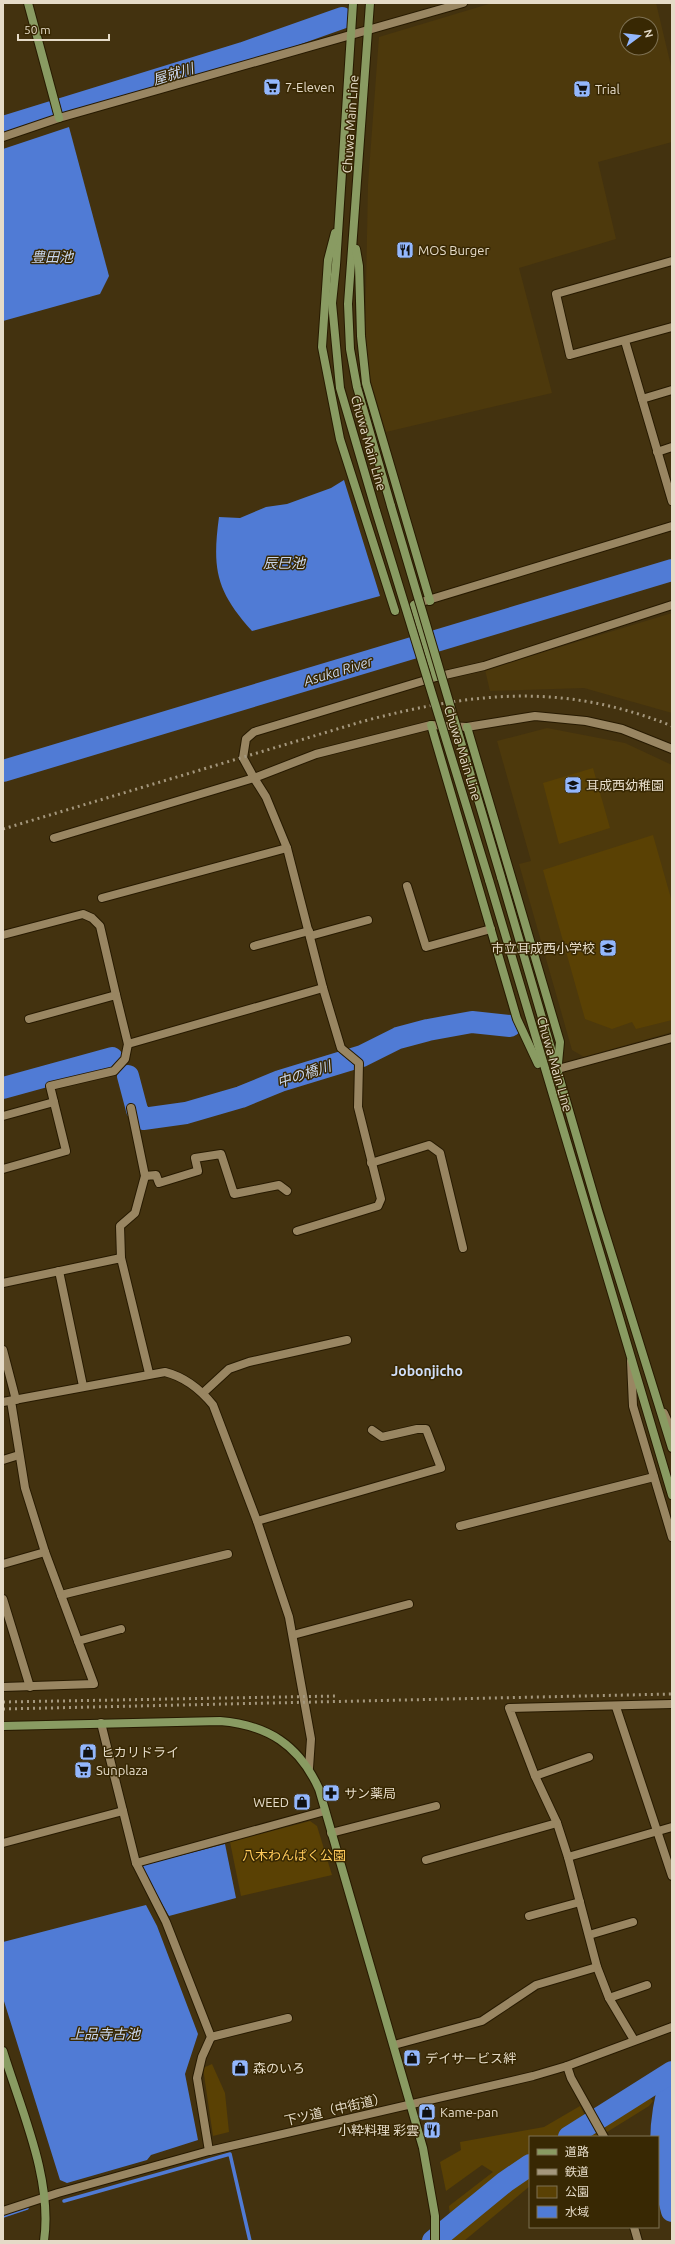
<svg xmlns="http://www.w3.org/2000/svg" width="675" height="2244" font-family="Ubuntu,'Noto Sans JP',sans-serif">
<rect width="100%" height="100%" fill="#43320f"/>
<g fill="#4d390c" fill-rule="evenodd">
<path d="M492 3H656L672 70V142L598 162 616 239 519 268 552 393 386 432 371 382 365 341 368 184 379 37ZM627 24H651V48H627Z"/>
<path d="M672 613V713L584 688 490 691 485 670Z"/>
<path d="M547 728 625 743 672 765V1032L584 1057 572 1050 519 864 531 861 497 741Z"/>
</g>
<g fill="#5a4104">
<path d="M593 768 610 828 559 844 543 783Z"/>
<path d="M653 835 672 902V1020L636 1029 632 1022 612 1029 585 1019 543 870Z"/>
<path d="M310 1821 317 1826 332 1875 241 1896 230 1842Z"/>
<path d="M212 2064 225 2093 229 2132 213 2136 203 2068Z"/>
<path d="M650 2098 653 2101 649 2106 599 2137H579L626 2107Z"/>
<path d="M580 2106 586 2117 556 2137H530V2154L450 2216 449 2206 493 2172 482 2165 446 2191 440 2162 461 2150 460 2142 544 2127Z"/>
<path d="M530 2169V2186L464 2241H449V2234L468 2217Z"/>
</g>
<g fill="#507bd5">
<path d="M69 127 109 276 100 294 3 321V149Z"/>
<path d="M344 480 380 596 252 631C216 591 212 569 219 517L240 518 266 507 287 504 331 488Z"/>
<path d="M225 1844 236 1898 169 1916 140 1866Z"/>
<path d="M146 1905 157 1926 198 2034 185 2074 198 2140 151 2155 147 2160 67 2183 60 2180 3 1998V1942Z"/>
</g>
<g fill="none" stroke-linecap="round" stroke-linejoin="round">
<g stroke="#507bd5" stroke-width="3.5">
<path d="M64 2201 230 2154 250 2241"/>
<path d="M3 2216 27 2208"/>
</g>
<g stroke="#507bd5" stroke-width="22">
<path d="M3 127 243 53 342 18"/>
<path d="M3 771 672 570"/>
<path d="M128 1076 137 1110 143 1119 186 1113 241 1097 280 1081 362 1056 398 1038 428 1030 472 1022 510 1026"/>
<path d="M3 1088 112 1058"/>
<path d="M672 2075C657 2125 658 2161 672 2211"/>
<path d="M569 2137 672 2072"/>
<path d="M433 2241 505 2182 530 2165"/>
</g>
<defs>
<g id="street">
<path d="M3 137 59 118 463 3"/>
<path d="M672 261 556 294 570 355 672 327"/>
<path d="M625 341 672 501"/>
<path d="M642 399 672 390"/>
<path d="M657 452 672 447"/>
<path d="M415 604 672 526"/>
<path d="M54 838 254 778 243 758 246 739 254 732 436 677 484 666 672 605"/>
<path d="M407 886 426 947 491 929"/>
<path d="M102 898 287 848"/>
<path d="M3 935 83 914 92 918 100 926 116 995"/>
<path d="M310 936 368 920"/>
<path d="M254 946 309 931"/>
<path d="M128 1044 323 988"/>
<path d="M558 1069 672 1038"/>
<path d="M131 1108 145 1176 156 1175 159 1183 198 1171 195 1158 221 1154 234 1194 279 1185 287 1191"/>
<path d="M3 1116 54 1102"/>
<path d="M371 1163 429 1145 440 1153 463 1248"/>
<path d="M3 1169 66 1151 50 1086 114 1071 125 1059 128 1044 116 995 29 1019"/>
<path d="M297 1231 378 1206 381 1199 358 1107 359 1063 341 1048 323 988 287 848 266 797 254 778 316 754 431 725 467 727 535 716 586 721 622 729 672 749"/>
<path d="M121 1258 120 1226 135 1213 145 1176"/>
<path d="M59 1271 83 1386"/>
<path d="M3 1283 121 1258 149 1373"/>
<path d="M3 1350 16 1400"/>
<path d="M631 1361 633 1406 672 1537"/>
<path d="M203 1393 229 1369 249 1362 347 1340"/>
<path d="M3 1402 165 1372C185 1377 200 1389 213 1405L257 1521 289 1617 311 1739 309 1768"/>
<path d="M664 1413 672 1431"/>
<path d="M3 1460 19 1455"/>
<path d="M257 1521 441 1468 426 1429H417L382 1437 372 1430"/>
<path d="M460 1526 654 1477"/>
<path d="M3 1564 45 1552"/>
<path d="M61 1595 228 1554"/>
<path d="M3 1599 30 1687"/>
<path d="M293 1635 409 1604"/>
<path d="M78 1641 121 1629"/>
<path d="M3 1687 94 1684 45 1552 25 1488 11 1401"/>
<path d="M616 1707 672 1876"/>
<path d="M101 1723 136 1863 166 1922 211 2037 202 2057 197 2078 209 2151"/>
<path d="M535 1776 589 1757"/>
<path d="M331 1833 436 1806"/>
<path d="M3 1843 123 1811"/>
<path d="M568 1857 672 1827"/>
<path d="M426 1860 557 1823"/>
<path d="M136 1863 325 1811"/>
<path d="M529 1916 580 1902"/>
<path d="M589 1935 633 1922"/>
<path d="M609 1998 647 1985"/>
<path d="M211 2037 288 2018"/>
<path d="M634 2040 609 1998 597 1967 568 1857 557 1823 535 1776 509 1708 672 1704"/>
<path d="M394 2045 482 2021 536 1985 597 1967"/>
<path d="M567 2066 571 2078 604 2137"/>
<path d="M3 2211 58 2193 209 2151 533 2076 567 2066 672 2027"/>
<path d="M634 2227 638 2241"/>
</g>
<g id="secondary">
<path d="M28 3 59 118"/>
<path d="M353 3 336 265 332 303 340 388 376 511"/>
<path d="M370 3 348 304 350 349 357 387 391 506"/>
<path d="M335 233 328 260 322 347 340 439 395 611"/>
<path d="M356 249 359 266 361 336 366 383 430 601"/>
<path d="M414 605 436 677"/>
<path d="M431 725 517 1019 538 1064"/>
<path d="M467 727 560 1042 558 1063"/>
<path d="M501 877 598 1210 672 1448"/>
<path d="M489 880 672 1495"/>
<path d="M3 1726 220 1721C268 1725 299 1745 319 1789L423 2148 435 2216V2241"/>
<path d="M3 2051C21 2110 53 2179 44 2241"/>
</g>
</defs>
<use href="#street" stroke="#271a01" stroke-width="10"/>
<use href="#secondary" stroke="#271a01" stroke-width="10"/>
<use href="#street" stroke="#998662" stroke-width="8"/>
<use href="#secondary" stroke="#899b62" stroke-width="8"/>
<g stroke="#a4977d" stroke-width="3" stroke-dasharray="2 4" stroke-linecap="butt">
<path d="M3 829 364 721C475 692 562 682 672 726"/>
<path d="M3 1702 337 1696"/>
<path d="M3 1709 672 1694"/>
</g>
<defs>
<g id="secondary-bridge">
<path d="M391 506 501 877"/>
<path d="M376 511 489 880"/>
</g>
</defs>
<use href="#secondary-bridge" stroke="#271a01" stroke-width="10" stroke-linecap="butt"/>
<use href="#secondary-bridge" stroke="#899b62" stroke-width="8"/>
</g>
<defs>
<symbol id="supermarket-square" viewBox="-11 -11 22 22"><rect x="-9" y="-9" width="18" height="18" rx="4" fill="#93b7fd" stroke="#382803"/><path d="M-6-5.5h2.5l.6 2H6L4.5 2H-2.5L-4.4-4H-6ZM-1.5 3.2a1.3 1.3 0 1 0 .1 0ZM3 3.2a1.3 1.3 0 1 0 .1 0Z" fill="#111"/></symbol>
<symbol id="restaurant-square" viewBox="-11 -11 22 22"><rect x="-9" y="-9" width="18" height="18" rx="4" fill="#93b7fd" stroke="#382803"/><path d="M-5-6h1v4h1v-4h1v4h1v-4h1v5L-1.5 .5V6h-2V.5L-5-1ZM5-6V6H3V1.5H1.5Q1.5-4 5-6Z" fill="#111"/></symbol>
<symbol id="school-square" viewBox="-11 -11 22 22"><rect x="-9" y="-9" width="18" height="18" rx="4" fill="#93b7fd" stroke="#382803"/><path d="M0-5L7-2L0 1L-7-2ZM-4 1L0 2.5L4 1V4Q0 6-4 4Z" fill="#111"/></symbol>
<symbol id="shop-square" viewBox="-11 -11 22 22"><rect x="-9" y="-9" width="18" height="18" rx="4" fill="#93b7fd" stroke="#382803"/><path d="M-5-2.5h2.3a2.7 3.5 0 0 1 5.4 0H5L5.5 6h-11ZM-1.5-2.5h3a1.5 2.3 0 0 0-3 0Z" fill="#111"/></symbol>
<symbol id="pharmacy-square" viewBox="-11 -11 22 22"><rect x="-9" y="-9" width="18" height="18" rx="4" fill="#93b7fd" stroke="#382803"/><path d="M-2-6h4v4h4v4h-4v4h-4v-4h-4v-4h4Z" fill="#111"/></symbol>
</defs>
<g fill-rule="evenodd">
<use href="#supermarket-square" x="262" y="77" width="20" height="20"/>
<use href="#supermarket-square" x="572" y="79" width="20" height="20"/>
<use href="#restaurant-square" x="395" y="240" width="20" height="20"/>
<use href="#school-square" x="563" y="775" width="20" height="20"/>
<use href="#school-square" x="598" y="938" width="20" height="20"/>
<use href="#shop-square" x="78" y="1742" width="20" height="20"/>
<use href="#supermarket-square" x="73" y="1760" width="20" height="20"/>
<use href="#pharmacy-square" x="321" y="1783" width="20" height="20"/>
<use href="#shop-square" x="292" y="1792" width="20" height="20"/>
<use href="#shop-square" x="402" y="2048" width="20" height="20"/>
<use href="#shop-square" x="230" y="2058" width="20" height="20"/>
<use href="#shop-square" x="417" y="2102" width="20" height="20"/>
<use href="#restaurant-square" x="422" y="2120" width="20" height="20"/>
</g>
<g text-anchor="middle" stroke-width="3" stroke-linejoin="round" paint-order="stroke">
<g font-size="13" fill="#e5dbc8" stroke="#382803" text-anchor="start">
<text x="285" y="92">7-Eleven</text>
<text x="595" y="94">Trial</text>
<text x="418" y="255">MOS Burger</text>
<text x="586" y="790">耳成西幼稚園</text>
<text x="595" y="953" text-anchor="end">市立耳成西小学校</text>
<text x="101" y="1757">ヒカリドライ</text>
<text x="96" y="1775">Sunplaza</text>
<text x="344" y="1798">サン薬局</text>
<text x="289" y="1807" text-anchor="end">WEED</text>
<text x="425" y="2063">デイサービス絆</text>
<text x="253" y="2073">森のいろ</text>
<text x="440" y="2117">Kame-pan</text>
<text x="419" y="2135" text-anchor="end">小粋料理 彩雲</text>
</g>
<g font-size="13" fill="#e5dbc8" stroke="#382803">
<text transform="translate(350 124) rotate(-86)" y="5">Chuwa Main Line</text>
<text transform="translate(369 443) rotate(74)" y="5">Chuwa Main Line</text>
<text transform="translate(463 753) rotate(73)" y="5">Chuwa Main Line</text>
<text transform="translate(555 1064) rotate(74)" y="5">Chuwa Main Line</text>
<text transform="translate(335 2109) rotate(-13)" y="5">下ツ道（中街道）</text>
</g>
<g font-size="13" fill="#ffca5a" stroke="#382803">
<text x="294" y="1860">八木わんぱく公園</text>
</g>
<g font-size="14" font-style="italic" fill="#c8d5ec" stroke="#382803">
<text transform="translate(173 74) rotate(-17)" y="5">屋就川</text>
<text x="52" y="262">豊田池</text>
<text x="284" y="568">辰巳池</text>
<text transform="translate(338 671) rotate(-17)" y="5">Asuka River</text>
<text transform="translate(304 1074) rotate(-18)" y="5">中の橋川</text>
<text x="105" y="2039">上品寺古池</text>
</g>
<g font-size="14" font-weight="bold" fill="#cfddf8" stroke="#382803">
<text x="427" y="1376">Jobonjicho</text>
</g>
</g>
<rect width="675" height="2244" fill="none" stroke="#e5dbc8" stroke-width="8"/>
<rect x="529" y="2136" width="130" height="92" fill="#382803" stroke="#7d7052"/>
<rect x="537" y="2149" width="20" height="6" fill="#899b62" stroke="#7d7052"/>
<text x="565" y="2156" font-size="12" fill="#e5dbc8">道路</text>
<rect x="537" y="2169" width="20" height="6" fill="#a4977d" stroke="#7d7052"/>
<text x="565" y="2176" font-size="12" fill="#e5dbc8">鉄道</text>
<rect x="537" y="2186" width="20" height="12" fill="#5a4104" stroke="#7d7052"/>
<text x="565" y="2196" font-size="12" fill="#e5dbc8">公園</text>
<rect x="537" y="2206" width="20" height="12" fill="#507bd5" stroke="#7d7052"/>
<text x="565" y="2216" font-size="12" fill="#e5dbc8">水域</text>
<g transform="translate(639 36) rotate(75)"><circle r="19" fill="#382803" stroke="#7d7052"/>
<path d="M0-3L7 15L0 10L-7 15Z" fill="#93b7fd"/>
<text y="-6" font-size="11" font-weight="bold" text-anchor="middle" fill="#e5dbc8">N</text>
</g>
<path d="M18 34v6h91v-6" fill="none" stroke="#e5dbc8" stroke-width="2"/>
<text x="24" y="34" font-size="12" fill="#e5dbc8" stroke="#382803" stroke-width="3" paint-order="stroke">50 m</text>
</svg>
